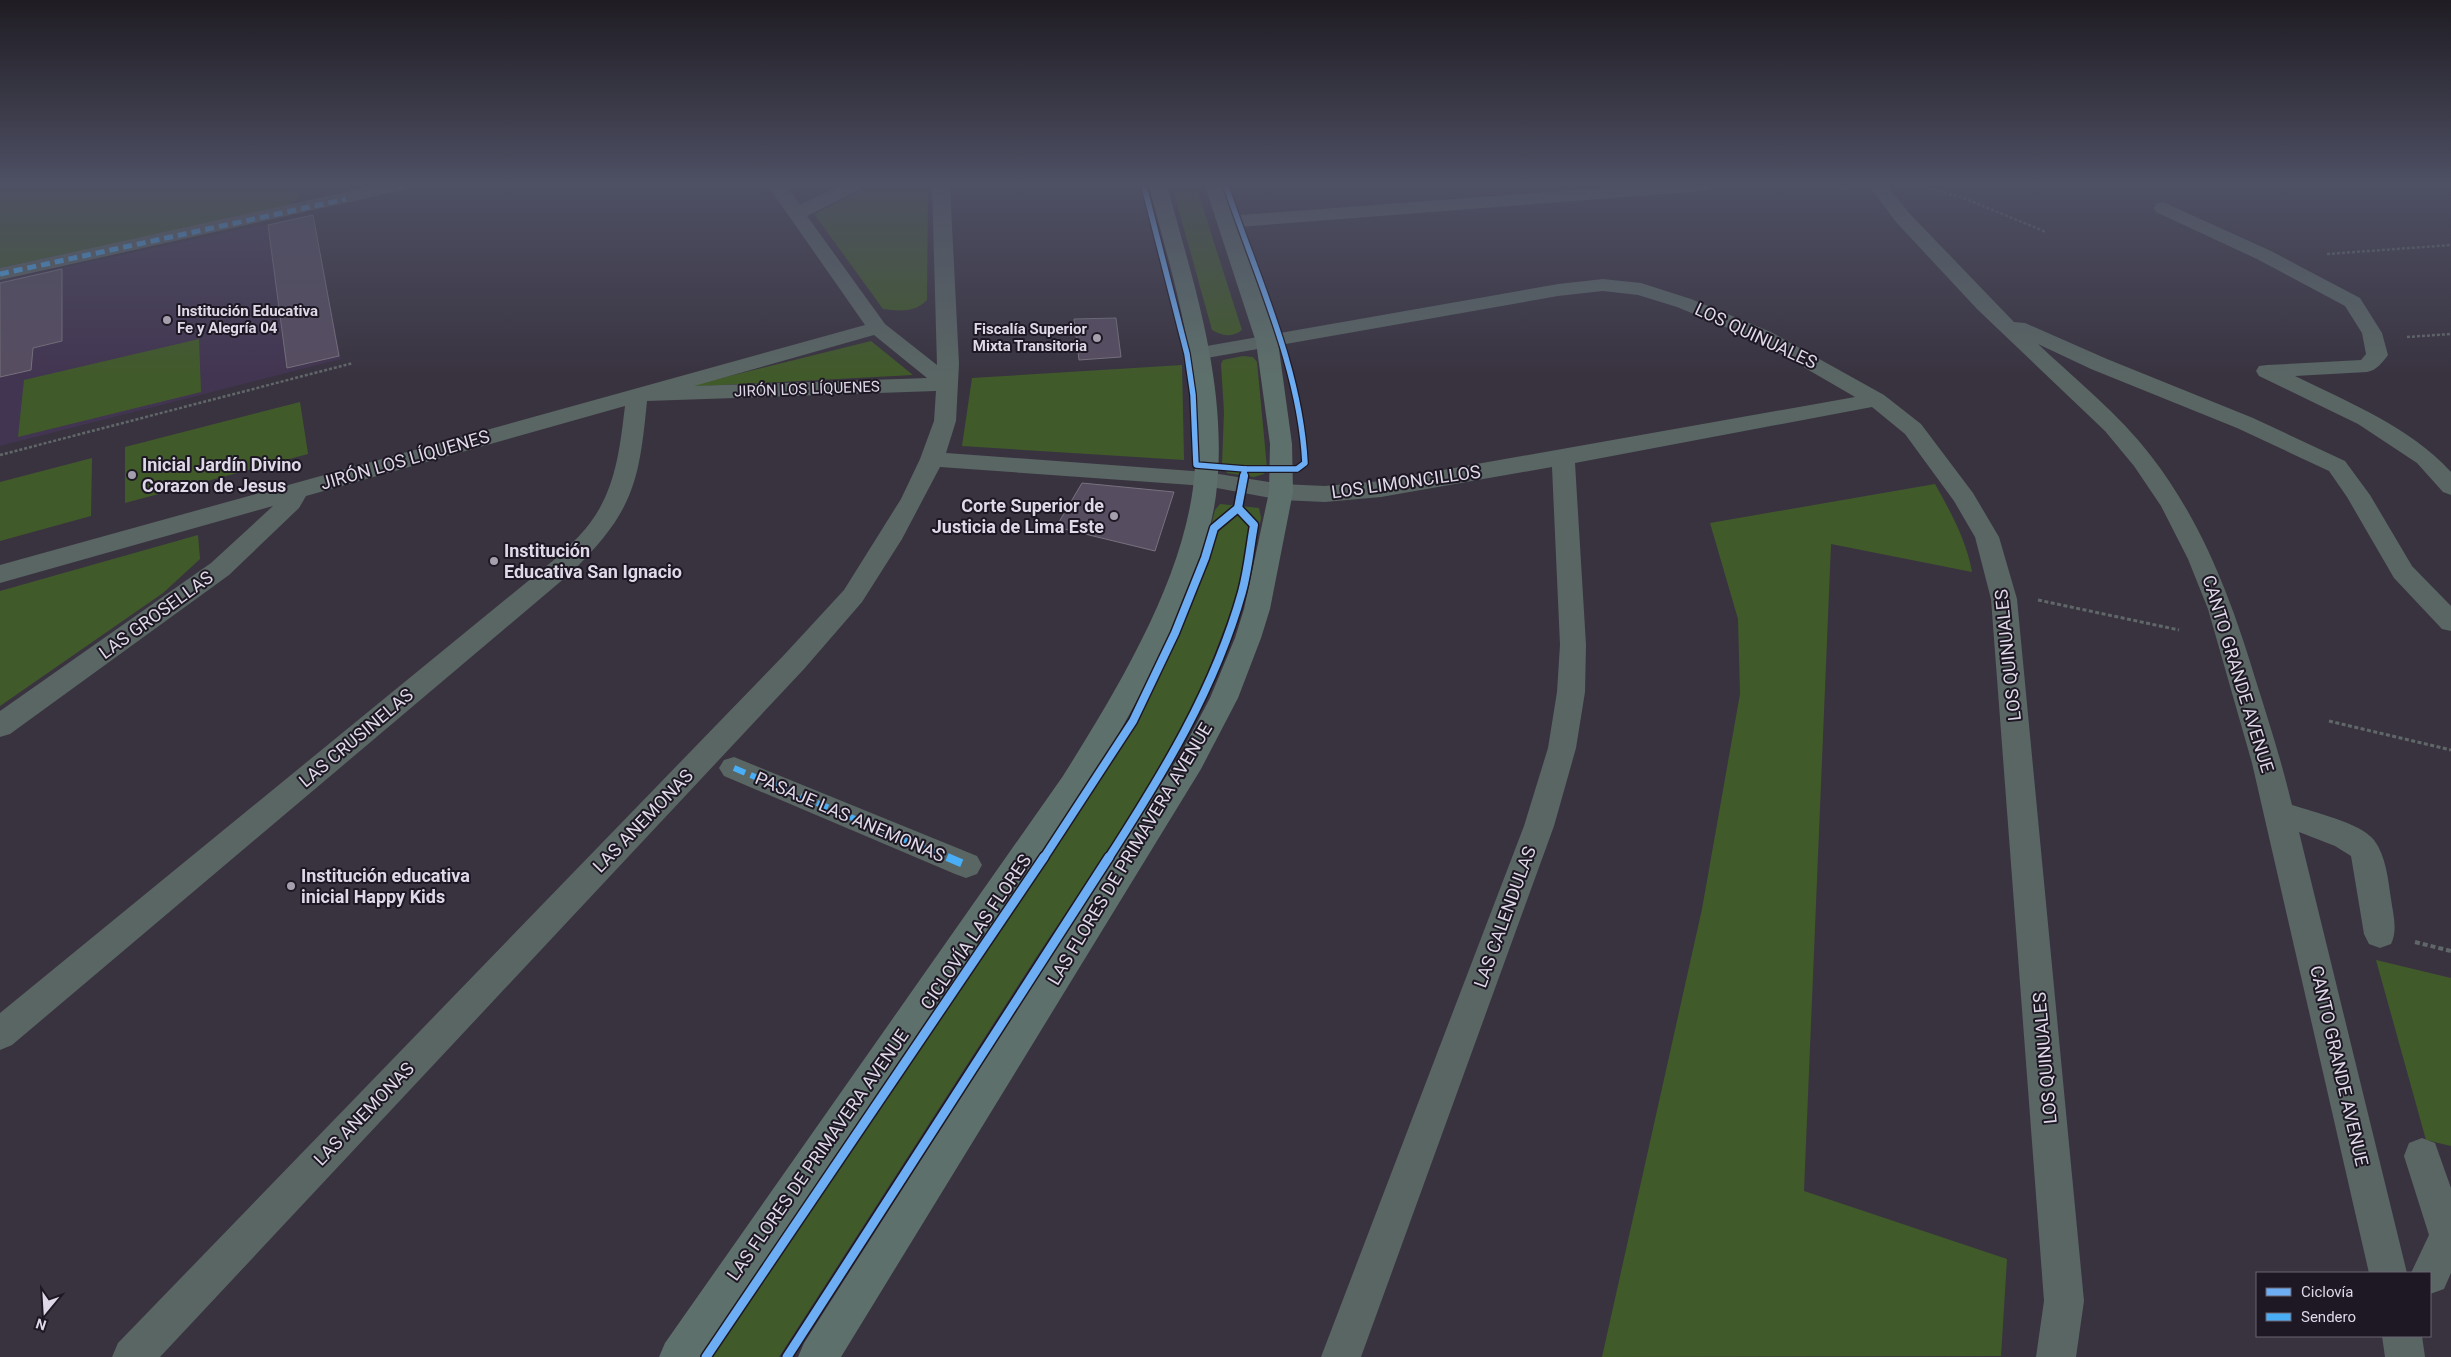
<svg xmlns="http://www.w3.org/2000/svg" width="2451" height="1357" font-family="Roboto,sans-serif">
<rect width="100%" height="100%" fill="#393340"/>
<path fill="#423551" d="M313 214 341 359 0 446V281Z"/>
<g fill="#415a2a">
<path d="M0 186H298L300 197 290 205 0 268Z"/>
<path d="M870 186H928L927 300C915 313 899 311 883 309L814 214Z"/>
<path d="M1172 186H1196L1242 330C1231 338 1223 336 1212 330Z"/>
<path d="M199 339 201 392 18 437 24 380Z"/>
<path d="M871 341 913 375 685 387Z"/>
<path d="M1243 356 1253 357 1257 362 1267 468 1264 474 1254 477 1227 473 1222 464 1224 412 1221 364 1223 360Z"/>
<path d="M1182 365 1184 460 962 446 972 378Z"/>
<path d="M300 402 308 454 125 503V447Z"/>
<path d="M92 458 91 516 0 541V482Z"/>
<path d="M1935 484C1951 513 1966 539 1972 572L1831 544 1804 1191 2007 1259 2001 1356 1602 1357 1702 909 1740 694 1738 619 1710 523Z"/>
<path d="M1220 504 1259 508 1261 518 1255 548 1207 674 1174 745 1122 829 1037 956 779 1357H709L1024 895 1134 725 1208 538 1215 510Z"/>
<path d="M198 535 200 559 163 593 0 706V591Z"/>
<path d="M2376 960 2451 978V1146L2426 1140Z"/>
</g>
<g fill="#574d61" stroke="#77727d">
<path d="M313 215 339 356 287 368 268 225Z"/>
<path d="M62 269V341L33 348 31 370 0 377V283Z"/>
<path d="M1116 318 1121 357 1079 360 1074 319Z"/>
<path d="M1082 483 1174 492 1155 551 1056 527Z"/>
</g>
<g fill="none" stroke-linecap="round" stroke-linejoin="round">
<g stroke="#606768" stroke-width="2.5" stroke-dasharray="3 2" stroke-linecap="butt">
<path d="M1809 186 1849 189"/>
<path d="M1920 186 1961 197 2046 232"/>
<path d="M2327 254 2451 245"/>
<path d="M2407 337 2451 334"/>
<path d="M0 455 353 363"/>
</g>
<g stroke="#606768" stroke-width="3" stroke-dasharray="4 2.5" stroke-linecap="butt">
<path d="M2038 600 2179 630"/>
<path d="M2329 721 2451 750"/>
</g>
<path stroke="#606768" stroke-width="4" stroke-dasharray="5 3" stroke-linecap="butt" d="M2415 942 2451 951"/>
<g fill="#5a6664" fill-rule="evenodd">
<path d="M374 186H407L404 190 398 191 0 280V268Z"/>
<path d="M768 186H786L800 205 839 186H862L859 190 807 216 885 324 937 365 932 186H950L959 364 956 421 946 453 1206 472 1281 484 1325 486 1381 481 1855 397 1757 340 1677 307 1638 295 1603 291 1558 296 1201 359 1193 358 1190 353 1193 348 1201 347 1558 284 1603 279 1641 283 1691 299 1771 332 1884 395 1921 424 1973 493 1999 537 2017 599 2084 1301 2076 1357H2036L2044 1301 1991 599 1975 537 1954 501 1905 434 1872 407 1575 463 1586 645 1585 692 1576 748 1554 826 1361 1357H1321L1524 826 1548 748 1557 692 1560 645 1552 467 1381 497 1325 502 1281 500 1206 486 940 467 902 539 862 602 804 669 160 1357H112L118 1343 784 655 844 590 901 499 920 459 934 421 936 391 647 401C639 484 633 511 573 571L12 1045 0 1050V1013L555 559C567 547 580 537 590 523 616 489 620 447 625 406L306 496 299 508 229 575 10 734 0 737V711L211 563 273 506 0 583V565L865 325ZM874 335 927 378 694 386Z"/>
<path d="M1631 186H1711L1708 190 1702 191 1226 228 1219 226 1217 222 1219 218 1226 216Z"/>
<path d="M1869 186H1887L1910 214 2014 322 2025 323 2107 359 2253 418 2345 461 2370 495 2412 566 2451 606V631L2442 629 2394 578 2347 497 2329 471 2237 428 2091 369 2038 344C2076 380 2119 414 2151 456 2203 523 2232 601 2256 681 2269 722 2282 763 2292 805 2313 812 2361 823 2374 840 2386 856 2388 879 2391 899 2393 914 2398 930 2391 944L2380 948 2369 944 2364 934 2351 856 2335 846 2299 832 2407 1273H2369L2252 763 2208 609 2188 559 2161 506 2134 466 2105 431 1977 309 1896 222Z"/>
<path d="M2163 202 2271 251 2360 298 2382 333 2388 355C2382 363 2377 370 2367 372L2295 376C2350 403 2410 427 2451 472V495L2443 492 2417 463 2358 424 2259 376 2256 371 2259 366 2267 365 2361 360 2366 354 2362 333 2345 306 2257 259 2156 212 2154 208 2156 204Z"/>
<path d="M734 757 977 856 982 865 977 874 966 878 955 874 724 776 719 768 724 760Z"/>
<path d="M2422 1138 2435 1143 2451 1188V1273L2444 1289 2430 1294V1273H2411L2429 1235 2404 1156 2409 1143Z"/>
<path d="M2382 1336H2422L2425 1357H2385Z"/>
</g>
<g fill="#5e706b" fill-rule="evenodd">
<path d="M1149 186H1167C1194 284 1227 383 1217 486 1213 532 1194 577 1176 619 1122 746 1041 858 964 971 876 1100 790 1229 703 1357H659L665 1343 1063 776C1115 693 1180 587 1193 488 1196 463 1197 437 1196 412 1192 336 1168 260 1149 186Z"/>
<path d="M1205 186H1223L1278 342 1292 444 1293 492 1270 609 1261 638 1238 698 1201 769 841 1357H798L804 1343 1181 753 1210 698 1235 638 1244 609 1269 492 1270 444 1256 342Z"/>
</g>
<path stroke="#49aef6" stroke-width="5" stroke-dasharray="9 5" stroke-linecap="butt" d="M0 274 346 199"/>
<path stroke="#49aef6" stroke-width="6" stroke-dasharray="12 6" stroke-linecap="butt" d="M734 768 950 859"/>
<path stroke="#49aef6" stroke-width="8" stroke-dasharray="16 8" stroke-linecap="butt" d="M947 857 966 865"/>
<defs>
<g id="cycleway-far2">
<path d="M1144 186 1187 354 1193 395 1196 465 1245 469H1297L1305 463C1300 367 1256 276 1226 186"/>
<path d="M1243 477 1245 469"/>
</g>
<g id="cycleway-far1">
<path d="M1043 859 1133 721 1175 633 1205 558 1214 528 1238 508 1244 476"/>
<path d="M1108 859C1162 775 1215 689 1242 592 1248 570 1250 547 1254 525L1238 508"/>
</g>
<g id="cycleway">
<path d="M706 1357 1044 857"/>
<path d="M787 1357 1109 857"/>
</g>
</defs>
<use href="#cycleway-far2" stroke="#1d1823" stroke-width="8"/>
<use href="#cycleway-far1" stroke="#1d1823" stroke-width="11"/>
<use href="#cycleway" stroke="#1d1823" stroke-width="12"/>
<use href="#cycleway-far2" stroke="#6dadf4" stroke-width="5.5"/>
<use href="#cycleway-far1" stroke="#6dadf4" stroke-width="8"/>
<use href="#cycleway" stroke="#6dadf4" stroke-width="9"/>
</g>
<linearGradient id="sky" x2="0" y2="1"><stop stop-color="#1f1c23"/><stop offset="0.49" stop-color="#4e5064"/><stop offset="1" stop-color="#4e5064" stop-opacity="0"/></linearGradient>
<rect width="2451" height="376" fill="url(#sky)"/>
<g fill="#a59ead" stroke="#1d1823" stroke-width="2">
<circle cx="167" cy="320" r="5"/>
<circle cx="1097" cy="338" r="5"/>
<circle cx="132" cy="475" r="5"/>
<circle cx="1114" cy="516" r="5"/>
<circle cx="494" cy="561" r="5"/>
<circle cx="291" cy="886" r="5"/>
</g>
<g text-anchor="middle" stroke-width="4" stroke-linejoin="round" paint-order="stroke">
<g font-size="15" font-weight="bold" fill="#dfd8e8" stroke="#1d1823" text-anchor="start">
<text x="177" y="316">Institución Educativa<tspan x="177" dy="17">Fe y Alegría 04</tspan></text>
<text x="1087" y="334" text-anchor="end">Fiscalía Superior<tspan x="1087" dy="17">Mixta Transitoria</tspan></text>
</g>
<g font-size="15" fill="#dfd8e8" stroke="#1d1823">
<text transform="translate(807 389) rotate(-2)" y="5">JIRÓN LOS LÍQUENES</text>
</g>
<g font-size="18" fill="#dfd8e8" stroke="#1d1823">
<text transform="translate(1756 336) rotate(25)" y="6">LOS QUINUALES</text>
<text transform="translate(405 460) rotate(-16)" y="6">JIRÓN LOS LÍQUENES</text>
<text transform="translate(1406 482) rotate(-8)" y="6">LOS LIMONCILLOS</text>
<text transform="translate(156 615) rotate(-36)" y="6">LAS GROSELLAS</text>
<text transform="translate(2008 655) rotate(-96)" y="6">LOS QUINUALES</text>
<text transform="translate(2238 674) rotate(73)" y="6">CANTO GRANDE AVENUE</text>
<text transform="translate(356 738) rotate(-40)" y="6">LAS CRUSINELAS</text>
<text transform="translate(850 817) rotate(23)" y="6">PASAJE LAS ANEMONAS</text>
<text transform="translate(643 821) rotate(-46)" y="6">LAS ANEMONAS</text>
<text transform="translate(1130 854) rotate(-59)" y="6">LAS FLORES DE PRIMAVERA AVENUE</text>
<text transform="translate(1505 917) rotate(-70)" y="6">LAS CALENDULAS</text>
<text transform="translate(976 932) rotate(-56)" y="6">CICLOVÍA LAS FLORES</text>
<text transform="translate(2045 1058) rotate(-95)" y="6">LOS QUINUALES</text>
<text transform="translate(2339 1066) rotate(77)" y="6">CANTO GRANDE AVENUE</text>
<text transform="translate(364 1114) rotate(-46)" y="6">LAS ANEMONAS</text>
<text transform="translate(818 1155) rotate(-55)" y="6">LAS FLORES DE PRIMAVERA AVENUE</text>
</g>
<g font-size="18" font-weight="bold" fill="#dfd8e8" stroke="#1d1823" text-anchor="start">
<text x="142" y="471">Inicial Jardín Divino<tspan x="142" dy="21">Corazon de Jesus</tspan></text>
<text x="1104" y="512" text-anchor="end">Corte Superior de<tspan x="1104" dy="21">Justicia de Lima Este</tspan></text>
<text x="504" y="557">Institución<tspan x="504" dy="21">Educativa San Ignacio</tspan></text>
<text x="301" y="882">Institución educativa<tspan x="301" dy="21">inicial Happy Kids</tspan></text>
</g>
</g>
<rect x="2256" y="1272" width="175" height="65" fill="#1d1823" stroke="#6b6572"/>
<rect x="2266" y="1288" width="25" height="8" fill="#6dadf4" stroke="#6b6572"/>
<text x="2301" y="1297" font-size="15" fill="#dfd8e8">Ciclovía</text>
<rect x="2266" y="1313" width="25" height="8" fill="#49aef6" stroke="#6b6572"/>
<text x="2301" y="1322" font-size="15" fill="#dfd8e8">Sendero</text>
<g transform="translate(45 1312) rotate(198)" stroke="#1d1823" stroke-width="4" paint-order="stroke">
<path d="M0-4L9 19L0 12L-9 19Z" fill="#dfd8e8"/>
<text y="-8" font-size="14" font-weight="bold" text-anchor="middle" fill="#dfd8e8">N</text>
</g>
</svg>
